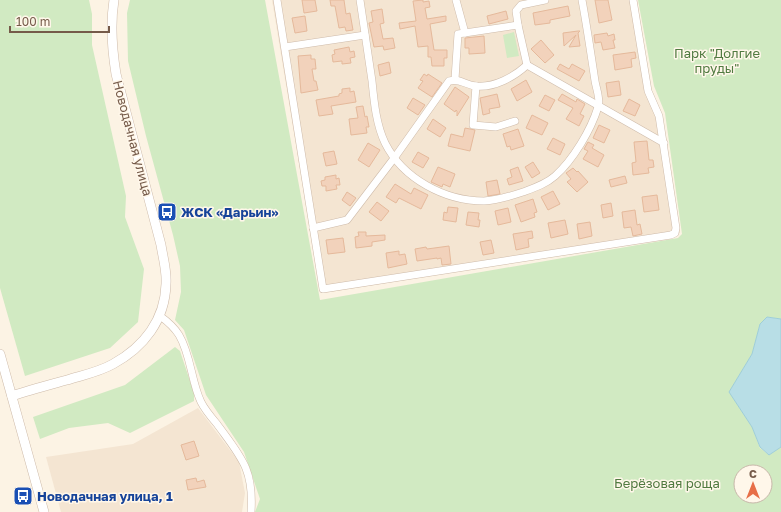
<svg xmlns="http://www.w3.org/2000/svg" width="781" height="512" font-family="'Golos Text',sans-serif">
<rect width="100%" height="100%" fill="#fcf3e4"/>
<g fill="#f4e5d2">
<path d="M272 0H637L650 89 662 114 680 233 673 237 324 293 320 291Z"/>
<path d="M198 408 239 462 245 493 242 512H61L46 457 133 444Z"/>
</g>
<g fill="#d1eac2" fill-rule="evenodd">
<path d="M0 0H89L92 14V45L126 196 125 217 144 269 138 322 110 348 25 376 0 288Z"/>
<path d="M130 0H265L320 300 678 238 682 234 665 113 654 86 638 0H781V319L767 317 760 324 752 354 729 392 752 427 760 448 769 455 781 447V512H255L260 499 244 452 206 395 184 330 175 320 181 292 180 266 173 235 146 136 128 61 127 13ZM741 472H765V496H741Z"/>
<path d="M514 32 519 56 507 58 503 35Z"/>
<path d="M175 347 180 351 194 393V401L130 433 108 423 69 428 40 439 33 417 125 385Z"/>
</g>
<path fill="#b8dee6" stroke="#9eced8" d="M767 317 781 319V447L769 455 760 447 752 427 729 392 752 354 760 324Z"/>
<g fill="#f2d2bb" stroke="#e5b99b">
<path d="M302 0H315L317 11 304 13Z"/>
<path d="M330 0H344L346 14 350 13 353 30 346 31 345 27 339 28 335 6H331Z"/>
<path d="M423 0V2L429 1 430 7 425 8 427 19 446 16V21L430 24 434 50H447V58H444V66H432L431 57H428V46L418 47 415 26 400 29 399 23 416 21 413 1Z"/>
<path d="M595 0H608L612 20 599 23Z"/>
<path d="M568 6 570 16 550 20V23L535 25 533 13Z"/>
<path d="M382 9 384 23 380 24 383 39 393 38 395 48 384 50 383 46 374 47 369 23 373 22 371 11Z"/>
<path d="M506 11 508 19 489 24 487 16Z"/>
<path d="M305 16 307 31 295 33 292 18Z"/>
<path d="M578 31H580L578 33 580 46 569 47 576 35 564 46 563 33Z"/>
<path d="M607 33 608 36 614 34 615 40H613L615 48 603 50 601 42 595 43 594 35Z"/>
<path d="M484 36 485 53 469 54V48H465V38Z"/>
<path d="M541 40 554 55 545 63 531 49Z"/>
<path d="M349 47 350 52 354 51 355 57 350 58 351 63 342 64V61L333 62 332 55 335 54 334 50Z"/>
<path d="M635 52 636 58 631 59 632 67 615 70 613 55Z"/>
<path d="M311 55V59H315L316 69H312L314 81H316L318 90 301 93 298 56Z"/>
<path d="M389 62 391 73 380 76 378 65Z"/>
<path d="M560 64 569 69 572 64 585 71 579 81 557 69Z"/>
<path d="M424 74 427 76 428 74 442 83 432 97 418 88 423 81 420 80Z"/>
<path d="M526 80 532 92 517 101 511 89Z"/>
<path d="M619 81 621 95 608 97 606 83Z"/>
<path d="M455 87 469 97 457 116V111L456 110 455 112 444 104Z"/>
<path d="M350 88V92L354 91 356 102 331 106 333 114 319 116 316 100 339 96V94L342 93V89Z"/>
<path d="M497 94 500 107 489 109 490 113 483 115 480 98Z"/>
<path d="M562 94 576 102 577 99 585 104 580 114 584 116 579 126 566 119 573 108 558 100Z"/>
<path d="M545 95 555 100 549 111 539 106Z"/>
<path d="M413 98 425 105 418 115 407 108Z"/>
<path d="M629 99 640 105 635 116 623 111Z"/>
<path d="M363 106 365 117 367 116 369 127H366L367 133 351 135 349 119 358 118 356 107Z"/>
<path d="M532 115 548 123 542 135 526 128Z"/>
<path d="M433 119 446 128 440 137 427 129Z"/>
<path d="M599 125 610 130 604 143 593 138Z"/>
<path d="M465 128 475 130 470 151 448 146 451 134 463 137Z"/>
<path d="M518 129 524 146 511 150 510 146 507 147 503 134Z"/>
<path d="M553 138 565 144 560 155 547 149Z"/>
<path d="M647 141 649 160H653L654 167 648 168 649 173 633 175 632 163 636 162 634 142Z"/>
<path d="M588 142 594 145 592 148 604 155 598 167 583 159 588 151 584 149Z"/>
<path d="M368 143 380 150 369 167 358 160Z"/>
<path d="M334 151 337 164 326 166 323 153Z"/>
<path d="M418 152 429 158 423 168 412 162Z"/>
<path d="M533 162 540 173 532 178 525 167Z"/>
<path d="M438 167 455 174 450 187 443 184 442 187 431 182Z"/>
<path d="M518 167 523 181 509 185 507 179 512 177 510 170Z"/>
<path d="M573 168 577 172 578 171 588 182 577 192 567 182 571 179 566 173Z"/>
<path d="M336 175V179L339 178 340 185H336L337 189 326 191V186H322L321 181 325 180V177Z"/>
<path d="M625 176 627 183 611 187 609 180Z"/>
<path d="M497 180 500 194 488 196 486 182Z"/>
<path d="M395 184 411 194 414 188 428 195 421 209 399 198 396 203 386 197Z"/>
<path d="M553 191 560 204 548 210 541 197Z"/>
<path d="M347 192 356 198 350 206 342 200Z"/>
<path d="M657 195 659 210 644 212 642 197Z"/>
<path d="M533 199 537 212 534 213 535 217 521 222 515 205Z"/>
<path d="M377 202 389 211 381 221 369 212Z"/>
<path d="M611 203 613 216 603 218 601 205Z"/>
<path d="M448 207 458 208 456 222 443 220 444 212 447 213Z"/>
<path d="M508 208 511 222 498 225 495 211Z"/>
<path d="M635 210 637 225 640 224 642 234 633 236 631 227 624 228 622 212Z"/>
<path d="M468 212 479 213 478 220H480L479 227 466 225Z"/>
<path d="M565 220 568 234 551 238 548 223Z"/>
<path d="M590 222 592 236 579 239 577 224Z"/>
<path d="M532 231 533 238 528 239 529 247 516 250 513 234Z"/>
<path d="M358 232H366V236L385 235V240L372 242V246L356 248 355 237 359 236Z"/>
<path d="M343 238 345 252 328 254 326 240Z"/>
<path d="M491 240 494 253 483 255 480 242Z"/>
<path d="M449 246 451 264 442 265 441 258 437 259V258L417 261 415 249 426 247 427 249Z"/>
<path d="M399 251V255L405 254 407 264 388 268 386 253Z"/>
<path d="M194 441 199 456 186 460 181 445Z"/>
<path d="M196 478 197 482 204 480 206 487 188 490 186 480Z"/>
</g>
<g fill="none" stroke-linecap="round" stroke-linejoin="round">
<defs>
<g id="minor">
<path d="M277 0 323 289 671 235 675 233 676 228 659 116 648 91 633 0"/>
<path d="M360 0C364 27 368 54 372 81 374 101 376 124 385 143 403 179 445 201 484 201 498 200 511 196 523 192 534 188 546 184 555 176 573 160 591 130 598 107 601 100 596 88 595 81 591 54 587 27 582 0"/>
<path d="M456 0 465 33"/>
<path d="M545 0 521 5 516 11 518 25 527 65 664 143"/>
<path d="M285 47 365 35"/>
<path d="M455 79 458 34 518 25"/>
<path d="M476 86 473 125 496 127 515 121"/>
<path d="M313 228 347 220 395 157 449 81C460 78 465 85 476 86 494 88 514 77 527 65"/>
<path d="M160 316C167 321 174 327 179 335 191 355 191 381 201 402 205 410 211 417 217 424 241 457 254 469 251 512"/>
</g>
<g id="tertiary">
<path d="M0 354 44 512"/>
<path d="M12 396C30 390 49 385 67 380 83 375 99 372 113 364 144 347 165 320 166 284 167 271 163 258 161 245L116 74C112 49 110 25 114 0"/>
</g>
</defs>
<use href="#minor" stroke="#cebbaa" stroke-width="8"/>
<use href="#tertiary" stroke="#cebbaa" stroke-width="10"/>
<use href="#minor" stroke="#fff" stroke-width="7"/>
<use href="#tertiary" stroke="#fff" stroke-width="9"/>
</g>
<defs>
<symbol id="bus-square" viewBox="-11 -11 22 22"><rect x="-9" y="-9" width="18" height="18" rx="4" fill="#1a4fb4" stroke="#fff7ea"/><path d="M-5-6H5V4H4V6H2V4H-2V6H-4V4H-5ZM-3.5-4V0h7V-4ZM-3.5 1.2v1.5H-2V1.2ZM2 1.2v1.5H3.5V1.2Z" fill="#fff"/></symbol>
</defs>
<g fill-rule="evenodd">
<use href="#bus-square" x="156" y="201" width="22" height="22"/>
<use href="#bus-square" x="12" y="485" width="22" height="22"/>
</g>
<g text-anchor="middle" stroke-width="3" stroke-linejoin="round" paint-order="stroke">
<g font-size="13" fill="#517b41" stroke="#fff7ea">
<text x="717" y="58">Парк "Долгие<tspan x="717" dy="15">пруды"</tspan></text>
<text x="667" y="488">Берёзовая роща</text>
</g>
<g font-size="13" fill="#755a49" stroke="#fff7ea">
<text transform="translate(133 138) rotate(75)" y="5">Новодачная улица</text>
</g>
<g font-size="13" font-weight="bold" fill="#164399" stroke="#fff7ea" text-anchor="start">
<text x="181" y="217">ЖСК «Дарьин»</text>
<text x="37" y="501">Новодачная улица, 1</text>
</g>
</g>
<g transform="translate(753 484)"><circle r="19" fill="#fff7ea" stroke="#c8b8aa"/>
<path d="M0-3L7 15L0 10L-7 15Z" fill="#e76f48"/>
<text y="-6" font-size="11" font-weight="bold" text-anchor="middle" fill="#755a49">С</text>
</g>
<path d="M10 26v6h99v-6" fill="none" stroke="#755a49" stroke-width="2"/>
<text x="16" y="26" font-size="12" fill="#755a49" stroke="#fff7ea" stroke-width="3" paint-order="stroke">100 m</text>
</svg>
